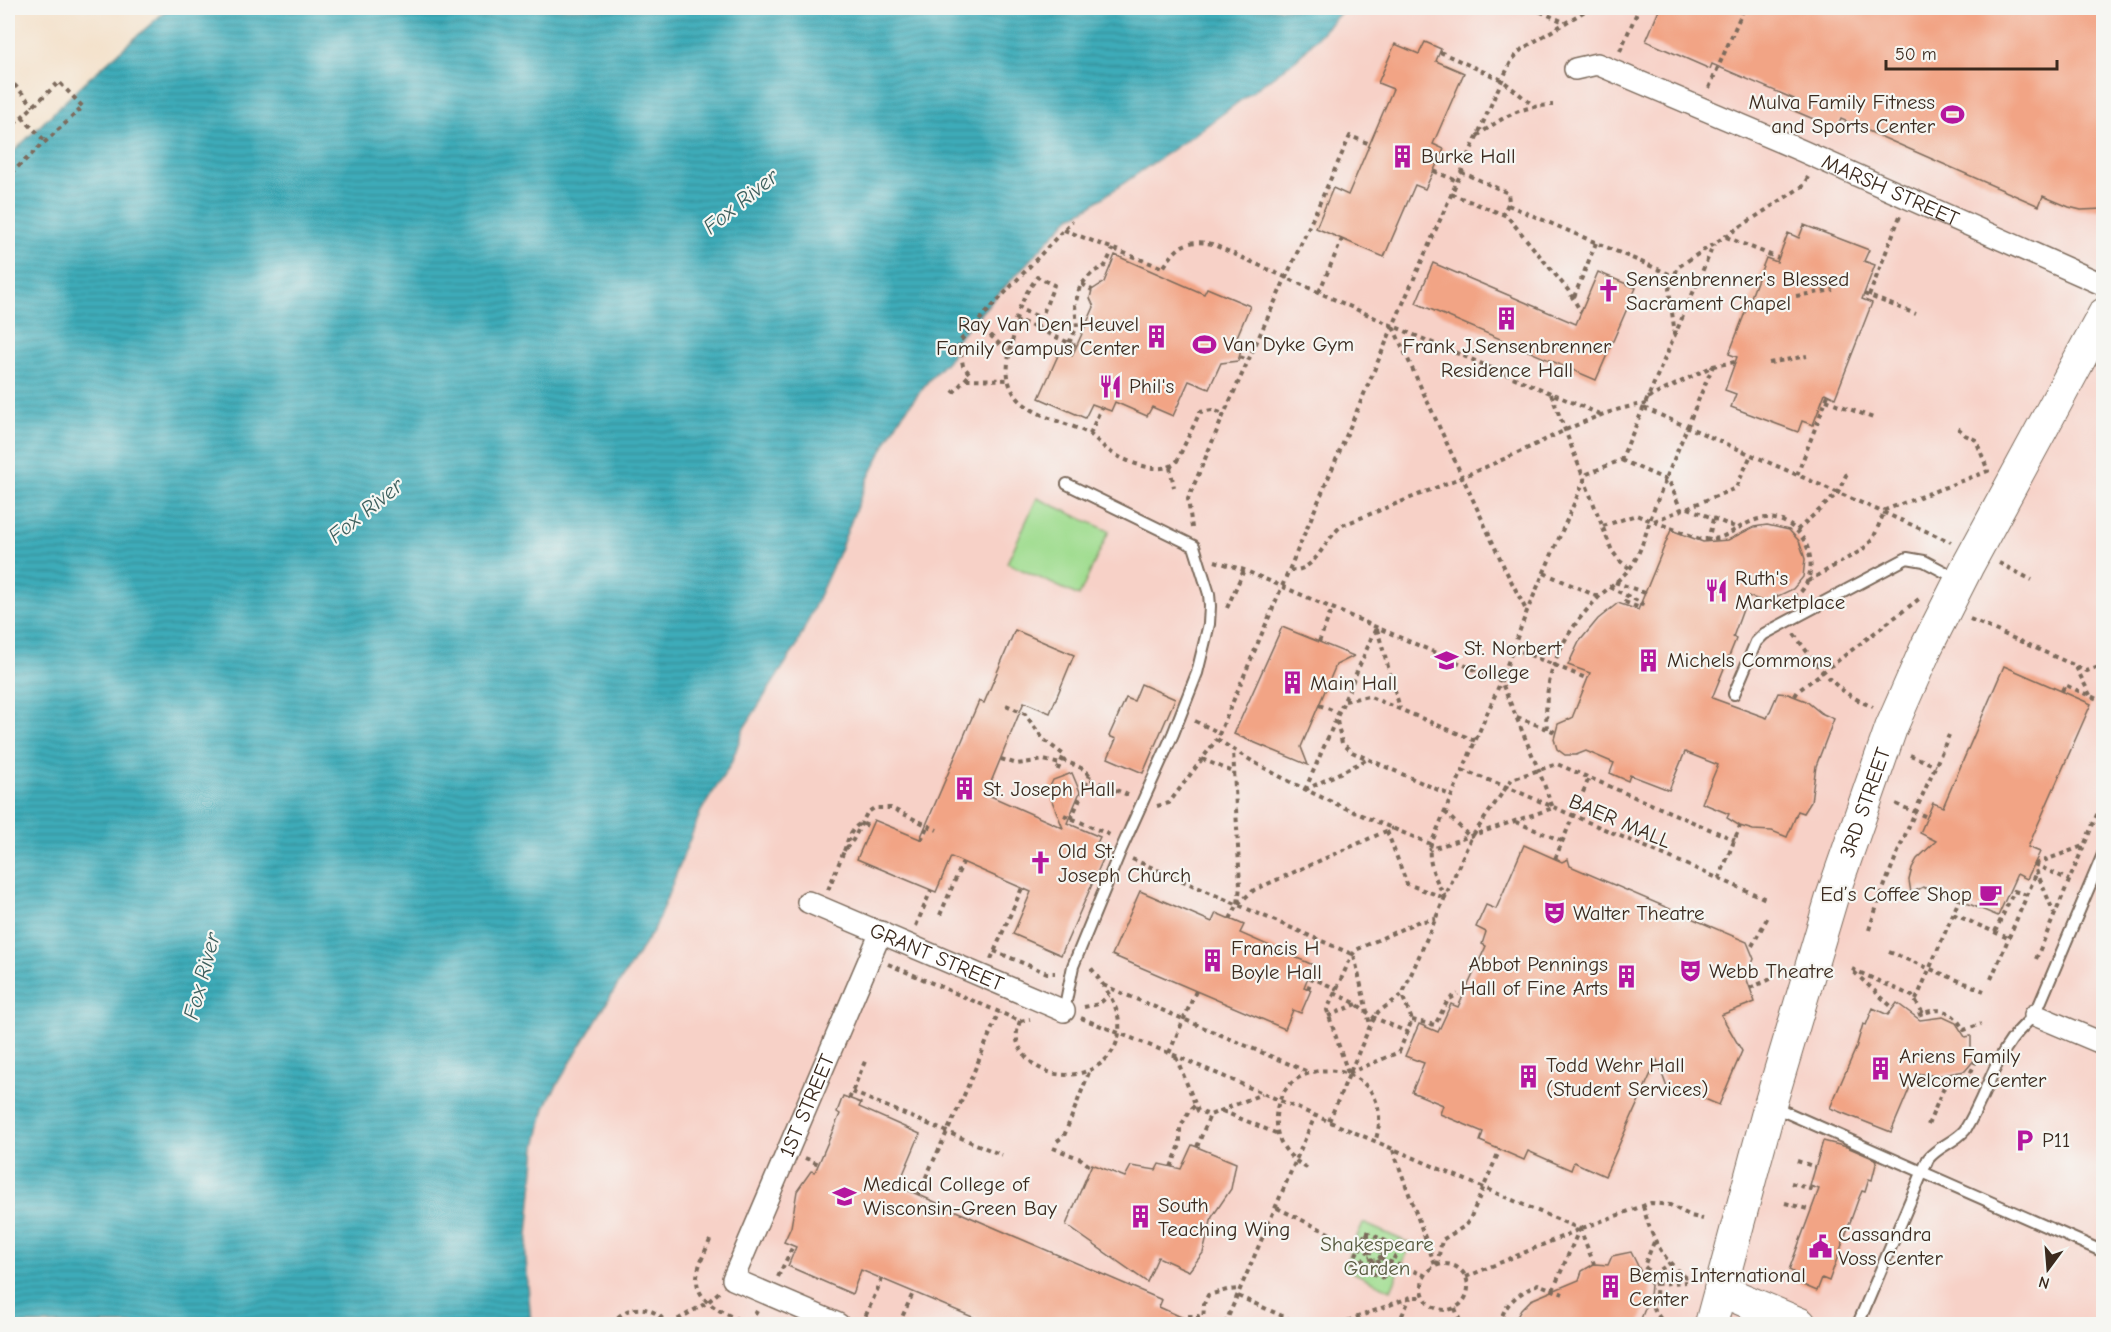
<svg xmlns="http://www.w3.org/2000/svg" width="2111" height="1332" font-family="'Comic Neue',sans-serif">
<defs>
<pattern id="water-rules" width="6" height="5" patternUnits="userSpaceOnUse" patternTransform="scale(1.5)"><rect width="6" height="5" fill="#3dacb9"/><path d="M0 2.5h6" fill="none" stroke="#348c96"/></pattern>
</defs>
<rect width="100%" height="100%" fill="#f6f6f2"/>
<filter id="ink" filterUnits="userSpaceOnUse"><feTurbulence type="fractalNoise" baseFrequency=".0167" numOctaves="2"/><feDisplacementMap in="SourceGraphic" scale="12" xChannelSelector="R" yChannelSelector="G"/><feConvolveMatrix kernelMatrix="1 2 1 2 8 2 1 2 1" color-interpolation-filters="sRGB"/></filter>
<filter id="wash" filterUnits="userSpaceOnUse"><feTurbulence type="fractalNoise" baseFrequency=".008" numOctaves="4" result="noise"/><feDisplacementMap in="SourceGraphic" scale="24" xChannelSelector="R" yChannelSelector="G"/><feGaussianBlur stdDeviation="1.35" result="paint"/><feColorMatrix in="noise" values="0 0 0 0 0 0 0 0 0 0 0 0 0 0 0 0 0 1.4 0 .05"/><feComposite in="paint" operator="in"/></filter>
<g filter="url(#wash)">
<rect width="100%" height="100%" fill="#f4e2cc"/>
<path fill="#f7d1c7" d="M1345 8H2103V1324H531L526 1258 536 1147 545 1108 551 1095 587 1034 655 928 701 811 731 764 744 728 796 647 840 550 866 483 900 418 929 380 952 356V344L1069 218 1089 207 1198 132 1298 58Z"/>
<g fill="#a1dd91" stroke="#6e8458" stroke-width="1.5">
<path d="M1037 498 1109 531 1079 596 1007 563Z"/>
<path d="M1363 1223 1411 1244 1391 1290 1343 1268Z"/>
</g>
<path fill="url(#water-rules)" stroke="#3c6b6c" stroke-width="1.5" d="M169 8H1345L1298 58 1198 132 1089 207 1069 218 952 344V356L929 380 900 418 886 443 866 483 840 550 796 647 744 728 731 764 701 811 655 928 612 994 551 1095 545 1108 536 1147 526 1258 531 1324H8V157L86 81Z"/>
<g id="blocks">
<g fill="#f2a485">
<path d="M1660 8H2103V209L2081 210 2069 207 2043 196 2039 206 1841 119 1837 129 1790 109 1794 99 1712 64 1710 69 1646 41Z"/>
<path d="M1425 42 1441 49 1436 61 1464 73 1433 144 1444 149 1425 189 1415 185 1384 257 1316 228 1333 188 1348 195 1393 89 1378 83 1395 44 1419 54Z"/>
<path d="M1804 225 1869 250 1864 261 1875 265 1862 299 1872 303 1835 398 1825 393 1813 425 1802 421 1798 432 1731 407 1736 394 1725 390 1737 357 1729 354 1766 258 1777 262 1788 233 1799 238Z"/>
<path d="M1115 255 1204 294 1207 288 1250 306 1236 339 1241 351 1238 361 1221 363 1209 389 1189 381 1173 416 1152 407 1147 416 1115 402 1111 411 1092 404 1085 418 1039 398 1060 351 1072 356 1094 307 1090 298 1092 290 1104 282Z"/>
<path d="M1433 263 1576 324 1598 272 1636 288 1596 380 1416 303Z"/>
<path d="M1767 525 1789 530 1799 541 1805 559 1803 577 1793 589 1765 602 1748 596 1733 637 1736 639 1712 698 1767 718 1778 693 1788 694 1806 701 1821 713 1834 719 1816 766 1811 802 1804 813 1798 811 1787 837 1772 831 1753 830 1740 826 1727 818 1729 814 1702 803 1718 765 1685 752 1669 790 1630 775 1628 781 1610 773 1614 763 1586 751 1576 755H1565L1557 749 1554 739 1558 724 1572 718 1590 673 1568 665 1579 642 1598 619 1618 603 1638 610 1671 530 1703 542 1728 540 1754 527Z"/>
<path d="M1282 627 1354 656 1336 665 1301 747 1308 765 1234 734Z"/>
<path d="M1015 630 1074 655 1050 713 1024 702 986 794 1063 828 1048 791 1053 780 1072 773 1080 792 1067 823 1100 837 1097 843 1108 848 1061 955 1013 934 1031 892 951 857 936 892 857 859 874 820 920 839 979 701 984 703Z"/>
<path d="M2004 666 2091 704 2028 847 2040 852 2027 879 2017 874 1998 916 1940 892 1939 894 1923 887 1911 893 1909 880 1912 868 1917 859 1936 841 1920 833 1933 803 1943 807Z"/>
<path d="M1141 684 1175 699 1143 773 1108 758 1116 739 1109 736 1126 698 1134 701Z"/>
<path d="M1524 845 1562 862 1568 859 1570 866 1747 942 1754 959 1746 977 1755 1002 1721 1015 1742 1051 1719 1105 1681 1089 1669 1093 1657 1060 1605 1176 1574 1162 1571 1170 1528 1151 1524 1160 1480 1141 1483 1132 1440 1114 1443 1105 1412 1092 1424 1063 1405 1056 1419 1024 1438 1032 1451 1004 1458 1007 1486 946 1482 944 1486 932 1476 927 1486 905 1496 909Z"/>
<path d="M1140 891 1212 922 1216 913 1244 925 1240 933 1313 965 1304 987 1311 990 1301 1013 1293 1010 1285 1029 1112 955Z"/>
<path d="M1897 1003 1920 1020 1943 1017 1956 1023 1965 1037 1971 1036V1056L1976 1058 1965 1071 1937 1076 1916 1073 1891 1132 1830 1108 1856 1048 1863 1024 1866 1025 1873 1008 1888 1015Z"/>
<path d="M843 1096 861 1103 859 1107 920 1134 898 1186 1162 1300 1159 1307 1197 1324H989L861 1270 852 1294 788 1266 796 1247 784 1242 791 1227 797 1191 811 1171 815 1172 840 1114 837 1112Z"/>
<path d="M1823 1141 1847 1147 1877 1160 1872 1180 1869 1179 1865 1192 1862 1191 1858 1200 1829 1281 1822 1278 1817 1291 1796 1282 1799 1275 1789 1270 1819 1189 1810 1186Z"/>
<path d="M1192 1145 1236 1163 1231 1189 1212 1217 1203 1253 1189 1271 1158 1257 1147 1282 1066 1225 1092 1164 1125 1177 1131 1166 1156 1170 1159 1164 1181 1169Z"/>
<path d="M1631 1252 1642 1274 1651 1285 1650 1296 1639 1324H1513L1521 1310 1531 1300 1579 1280 1582 1271 1594 1264 1608 1265 1612 1256Z"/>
</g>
</g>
</g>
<g filter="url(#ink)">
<use href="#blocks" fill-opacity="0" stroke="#7c6a5b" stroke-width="1.5"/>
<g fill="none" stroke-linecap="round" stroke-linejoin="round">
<defs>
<g id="lane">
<path d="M1734 694 1756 642 1764 634 1907 558 1924 561 1958 579"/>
<path d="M1064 1011 1073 966 1119 854 1173 734 1197 673 1209 624 1210 606 1209 594 1194 546 1067 484"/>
<path d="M1772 1106 2104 1252"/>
<path d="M1858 1324 1928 1159C1938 1146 1954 1143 1965 1130 1991 1088 1994 1049 2035 1015L2104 852"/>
</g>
<g id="street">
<path id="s1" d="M1575 69 1597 64 1800 150 2104 285"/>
<path id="s2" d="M808 902 1064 1011"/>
<path d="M2035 1015 2104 1044"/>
<path id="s3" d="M838 1324 733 1279 881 932"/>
</g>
<g id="secondary">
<path d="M1720 1290 1800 1324"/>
<path id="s4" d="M1711 1324 1770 1105 1832 897 1891 728 1927 646 1967 567 2104 314"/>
</g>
</defs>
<use href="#lane" stroke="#7c6a5b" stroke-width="14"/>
<use href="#street" stroke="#7c6a5b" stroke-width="24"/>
<use href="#secondary" stroke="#7c6a5b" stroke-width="34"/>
<g stroke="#7c6a5b" stroke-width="4" stroke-dasharray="4.5 4.5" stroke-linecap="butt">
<path d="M1532 8 1564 22"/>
<path d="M1620 51 1639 8"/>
<path d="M1440 52 1502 80 1534 106"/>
<path d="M8 78 34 106"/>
<path d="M1709 88 1744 8"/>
<path d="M22 117 45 141"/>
<path d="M8 130 59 82 83 107 8 176"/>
<path d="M1477 136C1503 117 1520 106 1553 105"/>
<path d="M1434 171 1457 181"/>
<path d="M1461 172 1508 193 1509 202 1503 214"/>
<path d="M1451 194 1507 216 1568 290 1581 312"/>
<path d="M1508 205 1674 276"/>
<path d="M1064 230 1163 268C1177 247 1185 238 1212 244L1393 326 1602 415"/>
<path d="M1726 237 1778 258"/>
<path d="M1082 284 1092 290"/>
<path d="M1319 292 1342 239"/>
<path d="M1864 294 1916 314"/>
<path d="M1796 296 1833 290"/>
<path d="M1869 296 1900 216"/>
<path d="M1574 297 1596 243"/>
<path d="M1014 318 1078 347"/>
<path d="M1018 320C1013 340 1002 368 1011 388 1023 415 1064 421 1088 433 1096 438 1102 446 1109 451 1124 461 1163 478 1177 461L1200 412 1212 410 1224 414"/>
<path d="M977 323 1010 354"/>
<path d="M1393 327 1505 569 1526 610"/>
<path d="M1037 329 1054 285 1037 277 1027 292 1019 309 1042 318"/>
<path d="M1675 335 1669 289 1678 267 1803 186 1808 177"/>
<path d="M1069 343 1077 327 1075 305 1080 286 1093 272 1105 266 1113 249"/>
<path d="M1240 357 1248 360"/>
<path d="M1769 363 1807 356"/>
<path d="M966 379 1008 380"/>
<path d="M953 393 970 374 963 366 959 342 1072 221"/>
<path d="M1551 394 1612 551 1620 561 1629 568"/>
<path d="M1648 398 1713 366 1735 362"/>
<path d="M1826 400 1873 418"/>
<path d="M1644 408 1951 542"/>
<path d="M1090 434 1101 408"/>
<path d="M1621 460 1669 481 1681 510"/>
<path d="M1170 467 1174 487"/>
<path d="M1797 475 1828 395"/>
<path d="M1688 508 1737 528"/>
<path d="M1654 521 1736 488 1751 455"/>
<path d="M1603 526 1636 515 1700 539C1706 539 1713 539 1719 538 1738 531 1753 514 1775 519 1805 525 1821 563 1803 589 1797 598 1784 600 1774 603L1778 611"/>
<path d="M1192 528 1188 499 1224 414 1350 136 1370 144"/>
<path d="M1797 530 1838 493 1846 475 1850 473"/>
<path d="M1708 541 1713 519"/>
<path d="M1215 561 1244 570 1501 681 1539 771 1553 808 1429 850"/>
<path d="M1999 563 2032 580"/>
<path d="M1290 570C1316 573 1324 538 1343 525 1400 502 1457 480 1513 455 1553 437 1603 408 1646 404"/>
<path d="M1544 573 1599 597"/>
<path d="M1808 581 1862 550 1873 539 1885 510 1988 471 1976 440 1965 435 1958 428"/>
<path d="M1615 582 1648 594"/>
<path d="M1609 587 1642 603 1640 608 1625 602 1624 605"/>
<path d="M1227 608 1244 570"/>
<path d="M1970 619 2087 671 2099 667 2104 669"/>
<path d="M1377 629 1400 708"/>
<path d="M1794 634C1819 668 1832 690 1873 707"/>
<path d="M1319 642 1332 609"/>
<path d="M1513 648 1588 679"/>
<path d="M2076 667 2090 695"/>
<path d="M2062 691 2065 685 2104 702"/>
<path d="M1795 696 1798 691 1919 599"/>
<path d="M1345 701 1368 696 1476 741"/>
<path d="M1006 705 1025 714 1044 740 1064 755 1056 774"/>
<path d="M1319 705 1340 713"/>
<path d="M1517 717 1555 732"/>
<path d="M1195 721 1220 733"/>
<path d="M1337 721 1342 743 1352 752 1452 796"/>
<path d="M1547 729C1542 673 1562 633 1602 594 1611 585 1628 574 1634 562 1644 545 1648 524 1655 506 1674 459 1693 412 1713 366"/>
<path d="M1910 755 1936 766"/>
<path d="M1001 759 1017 764 1044 760 1060 764"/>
<path d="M1202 759 1233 772"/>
<path d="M1062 760C1074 765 1088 768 1092 780L1128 795"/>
<path d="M1462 770 1507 787 1766 899"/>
<path d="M1305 790 1376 628"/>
<path d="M1305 790 1368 759"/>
<path d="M1896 804 1927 817"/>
<path d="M1157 806 1169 803 1217 739"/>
<path d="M1445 812 1470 837"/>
<path d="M1064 815 1110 835"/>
<path d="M1071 819 1090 775"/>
<path d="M1516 822 1562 841"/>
<path d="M1387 831 1407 884 1445 898"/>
<path d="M921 840 928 825"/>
<path d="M1431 844C1357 814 1284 784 1217 739L1393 326 1502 80 1512 60 1522 49 1590 8"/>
<path d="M844 851C848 840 850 829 861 823L871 827"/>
<path d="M1132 859 1354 955 1370 1025"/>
<path d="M1555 859 1589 778"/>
<path d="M2034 864 2069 880"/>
<path d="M2035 864 2083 846"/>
<path d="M2036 870 2054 913"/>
<path d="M1719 879 1740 826"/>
<path d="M828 890 844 851 853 840 867 813 874 808H891L937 830"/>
<path d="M1446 898C1437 884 1426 860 1431 844L1501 681 1527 611 1587 474 1621 460 1714 244"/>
<path d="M1238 904 1254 890 1393 828"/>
<path d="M1953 914 2008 938"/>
<path d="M940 915 963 862"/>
<path d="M1230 919 1238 904 1240 886 1233 750"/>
<path d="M916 926 931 890"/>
<path d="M1869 930C1890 864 1921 800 1949 735"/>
<path d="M1995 932 2014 891 2027 895"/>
<path d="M1752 946 1769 915"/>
<path d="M994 951 1047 973H1055"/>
<path d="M1889 952 1984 991"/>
<path d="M991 959 1022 888"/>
<path d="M2036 959 2104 798"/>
<path d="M888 964 1020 1021 1030 1019"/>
<path d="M1852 969 1912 996 1923 1013"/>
<path d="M1854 972 1893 1008"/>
<path d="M1991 979 2037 872"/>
<path d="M1103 985 1308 1072"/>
<path d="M1750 988 1773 978"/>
<path d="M1308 989 1312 978 1337 989"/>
<path d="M1334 993 1355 1003 1375 1018 1414 1035"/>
<path d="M1916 1000 1959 900"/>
<path d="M1084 1007 1099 1004 1109 995"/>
<path d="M1918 1015C1941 1006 1951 1009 1964 1030L1981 1024"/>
<path d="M1328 1016 1357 1004"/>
<path d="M1081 1018 1169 1053 1580 1229 1594 1264"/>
<path d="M1412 1020 1435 1025 1448 1000 1458 994"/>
<path d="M1020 1021C1014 1037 1016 1045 1027 1058 1059 1093 1124 1070 1119 1022 1117 1001 1100 981 1089 965"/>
<path d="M1169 1053 1196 991"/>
<path d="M1176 1057 1198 1111 1210 1115 1262 1094"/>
<path d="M1348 1073 1327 1010 1352 955 1356 950 1417 922 1436 919"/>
<path d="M1349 1073 1399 1052 1412 1020 1402 995"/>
<path d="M852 1092 1002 1155"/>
<path d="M849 1099 866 1059"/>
<path d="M1222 1111 1278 1134"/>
<path d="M1329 1121 1370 1026 1378 1012 1402 995 1471 838 1512 779 1557 764 1735 840"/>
<path d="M1928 1125 1946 1083 1954 1079 1965 1085 1977 1059 1983 1061"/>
<path d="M1057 1141 1064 1136 1090 1070"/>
<path d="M1197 1147 1210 1115"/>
<path d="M1053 1148 1081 1159 1091 1167"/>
<path d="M1393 1150 1435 1265"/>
<path d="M805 1158 819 1164"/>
<path d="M1797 1161 1816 1167"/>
<path d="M1171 1167 1180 1145V1128L1188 1113 1195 1105"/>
<path d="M1307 1168C1290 1159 1278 1144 1276 1125 1271 1044 1404 1056 1375 1142"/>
<path d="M1791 1183 1814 1190 1815 1188"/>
<path d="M918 1194 962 1100 999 1012"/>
<path d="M1785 1203 1811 1210"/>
<path d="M1643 1206C1651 1236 1661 1259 1687 1278"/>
<path d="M1277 1208 1370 1253"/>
<path d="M1366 1232 1399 1247 1385 1279 1352 1264Z"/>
<path d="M1367 1233 1373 1250"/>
<path d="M710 1240C706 1250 700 1261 698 1271 690 1303 728 1315 750 1324L757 1311"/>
<path d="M1654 1242 1644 1266C1659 1280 1658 1289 1653 1308L1664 1324"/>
<circle cx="1375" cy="1255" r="5.5"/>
<path d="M1378 1250 1382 1239"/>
<path d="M1380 1253 1399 1247"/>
<path d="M1380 1258 1424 1275"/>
<path d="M1377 1260 1384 1279"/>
<circle cx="1445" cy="1287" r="23"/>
<path d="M1352 1264 1370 1257"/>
<path d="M1437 1265 1442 1240 1465 1226 1470 1219 1500 1149"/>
<path d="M1368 1272 1373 1260"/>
<path d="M1653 1275 1670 1263"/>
<path d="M778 1277 793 1246"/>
<path d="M1466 1277 1580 1229 1651 1203 1670 1205 1691 1216 1703 1219"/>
<path d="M1656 1284 1686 1282"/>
<path d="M1553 1290 1579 1230"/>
<path d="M1238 1296 1300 1324"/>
<path d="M1656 1297 1680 1300"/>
<path d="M1455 1308 1461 1324"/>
<path d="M612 1324C626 1303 653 1304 667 1324"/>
<path d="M670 1324 708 1302 719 1292"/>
<path d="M862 1324 882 1279"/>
<path d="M899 1324 913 1293"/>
<path d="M1187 1324V1316H1198V1324"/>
<path d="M1203 1324 1204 1304 1208 1295 1227 1290 1241 1289"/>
<path d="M1225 1324 1315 1116"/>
<path d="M1339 1324 1411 1297H1423"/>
<path d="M1398 1324 1410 1298"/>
<path d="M1500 1324C1504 1302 1519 1294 1538 1284L1563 1294"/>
</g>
<use href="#lane" stroke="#fff" stroke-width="10"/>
<use href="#street" stroke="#fff" stroke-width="21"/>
<use href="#secondary" stroke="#fff" stroke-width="32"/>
</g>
</g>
<defs>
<symbol id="stadium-bare" viewBox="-9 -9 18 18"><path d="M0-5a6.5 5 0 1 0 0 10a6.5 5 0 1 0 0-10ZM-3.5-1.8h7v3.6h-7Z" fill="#b5179e" stroke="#f6f6f2" stroke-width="2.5" paint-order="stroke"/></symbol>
<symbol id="building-bare" viewBox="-9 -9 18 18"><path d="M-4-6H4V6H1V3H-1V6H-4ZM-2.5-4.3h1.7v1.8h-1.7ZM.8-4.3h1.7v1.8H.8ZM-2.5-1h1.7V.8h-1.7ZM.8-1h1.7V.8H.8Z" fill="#b5179e" stroke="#f6f6f2" stroke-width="2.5" paint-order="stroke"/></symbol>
<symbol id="church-bare" viewBox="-9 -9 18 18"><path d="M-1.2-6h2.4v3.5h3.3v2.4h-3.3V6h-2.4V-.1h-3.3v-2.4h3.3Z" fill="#b5179e" stroke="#f6f6f2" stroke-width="2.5" paint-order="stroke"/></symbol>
<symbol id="restaurant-bare" viewBox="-9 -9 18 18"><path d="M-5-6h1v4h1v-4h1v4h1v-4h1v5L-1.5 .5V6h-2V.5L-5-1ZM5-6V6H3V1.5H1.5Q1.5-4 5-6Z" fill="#b5179e" stroke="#f6f6f2" stroke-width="2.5" paint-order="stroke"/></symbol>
<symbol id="university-bare" viewBox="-9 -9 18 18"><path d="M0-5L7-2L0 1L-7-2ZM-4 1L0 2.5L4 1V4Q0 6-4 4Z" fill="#b5179e" stroke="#f6f6f2" stroke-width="2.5" paint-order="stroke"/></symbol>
<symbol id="cafe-bare" viewBox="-9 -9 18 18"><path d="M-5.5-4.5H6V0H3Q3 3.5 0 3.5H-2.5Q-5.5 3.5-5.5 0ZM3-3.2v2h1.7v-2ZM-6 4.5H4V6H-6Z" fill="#b5179e" stroke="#f6f6f2" stroke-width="2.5" paint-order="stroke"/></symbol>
<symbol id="theatre-bare" viewBox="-9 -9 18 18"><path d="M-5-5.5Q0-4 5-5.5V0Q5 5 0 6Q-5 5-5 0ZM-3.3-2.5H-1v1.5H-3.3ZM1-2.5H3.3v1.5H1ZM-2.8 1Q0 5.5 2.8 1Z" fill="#b5179e" stroke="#f6f6f2" stroke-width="2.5" paint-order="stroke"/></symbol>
<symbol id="parking-bare" viewBox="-9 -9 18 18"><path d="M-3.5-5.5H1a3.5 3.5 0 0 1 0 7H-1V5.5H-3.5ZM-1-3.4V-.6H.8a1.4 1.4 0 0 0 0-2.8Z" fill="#b5179e" stroke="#f6f6f2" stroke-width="2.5" paint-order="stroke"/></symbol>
<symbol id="civic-bare" viewBox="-9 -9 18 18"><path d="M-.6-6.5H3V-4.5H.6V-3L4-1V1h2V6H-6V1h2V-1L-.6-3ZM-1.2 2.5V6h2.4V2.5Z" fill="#b5179e" stroke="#f6f6f2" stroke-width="2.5" paint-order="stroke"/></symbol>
</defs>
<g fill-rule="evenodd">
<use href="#stadium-bare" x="1936" y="98" width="33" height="33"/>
<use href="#building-bare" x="1386" y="140" width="33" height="33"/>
<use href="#church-bare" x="1592" y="274" width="33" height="33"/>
<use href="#building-bare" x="1490" y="302" width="33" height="33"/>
<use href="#building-bare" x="1140" y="320" width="33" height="33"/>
<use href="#stadium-bare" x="1188" y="328" width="33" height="33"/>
<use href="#restaurant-bare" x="1094" y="370" width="33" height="33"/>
<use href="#restaurant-bare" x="1700" y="574" width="33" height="33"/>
<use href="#university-bare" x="1430" y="644" width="33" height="33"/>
<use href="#building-bare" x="1632" y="644" width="33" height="33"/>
<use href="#building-bare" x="1276" y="666" width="33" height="33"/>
<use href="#building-bare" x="948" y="772" width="33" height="33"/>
<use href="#church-bare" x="1024" y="846" width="33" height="33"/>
<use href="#cafe-bare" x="1974" y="878" width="33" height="33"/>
<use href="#theatre-bare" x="1538" y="896" width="33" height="33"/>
<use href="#building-bare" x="1196" y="944" width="33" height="33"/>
<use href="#theatre-bare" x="1674" y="954" width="33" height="33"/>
<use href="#building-bare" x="1610" y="960" width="33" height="33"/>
<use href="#building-bare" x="1864" y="1052" width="33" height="33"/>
<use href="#building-bare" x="1512" y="1060" width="33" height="33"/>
<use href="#parking-bare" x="2008" y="1124" width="33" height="33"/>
<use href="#university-bare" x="828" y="1180" width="33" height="33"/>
<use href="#building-bare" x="1124" y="1200" width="33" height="33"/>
<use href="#civic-bare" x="1804" y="1230" width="33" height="33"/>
<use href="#building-bare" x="1594" y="1270" width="33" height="33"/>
</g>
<g text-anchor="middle" stroke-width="4.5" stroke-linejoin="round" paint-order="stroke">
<g font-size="21" fill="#3b2a1e" stroke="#f6f6f2" text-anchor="start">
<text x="1935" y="109" text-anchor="end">Mulva Family Fitness<tspan x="1935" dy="24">and Sports Center</tspan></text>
<text x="1421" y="163">Burke Hall</text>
<text x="1626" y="286">Sensenbrenner's Blessed<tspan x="1626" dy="24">Sacrament Chapel</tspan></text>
<text x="1139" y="331" text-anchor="end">Ray Van Den Heuvel<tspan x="1139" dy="24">Family Campus Center</tspan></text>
<text x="1223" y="351">Van Dyke Gym</text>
<text x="1507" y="353" text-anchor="middle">Frank J.Sensenbrenner<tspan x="1507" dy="24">Residence Hall</tspan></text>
<text x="1129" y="393">Phil's</text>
<text x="1735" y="585">Ruth's<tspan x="1735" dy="24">Marketplace</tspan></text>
<text x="1464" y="655">St. Norbert<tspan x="1464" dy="24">College</tspan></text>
<text x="1667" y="667">Michels Commons</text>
<text x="1310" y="690">Main Hall</text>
<text x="983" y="796">St. Joseph Hall</text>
<text x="1058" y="858">Old St.<tspan x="1058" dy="24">Joseph Church</tspan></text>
<text x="1972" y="901" text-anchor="end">Ed’s Coffee Shop</text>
<text x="1573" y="920">Walter Theatre</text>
<text x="1231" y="955">Francis H<tspan x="1231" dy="24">Boyle Hall</tspan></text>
<text x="1608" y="971" text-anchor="end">Abbot Pennings<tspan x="1608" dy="24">Hall of Fine Arts</tspan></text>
<text x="1709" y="978">Webb Theatre</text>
<text x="1899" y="1063">Ariens Family<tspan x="1899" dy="24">Welcome Center</tspan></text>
<text x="1546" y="1072">Todd Wehr Hall<tspan x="1546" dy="24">(Student Services)</tspan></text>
<text x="2042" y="1147">P11</text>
<text x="863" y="1191">Medical College of<tspan x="863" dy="24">Wisconsin-Green Bay</tspan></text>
<text x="1158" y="1212">South<tspan x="1158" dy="24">Teaching Wing</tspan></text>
<text x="1838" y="1241">Cassandra<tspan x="1838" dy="24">Voss Center</tspan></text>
<text x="1629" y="1282">Bemis International<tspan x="1629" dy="24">Center</tspan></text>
</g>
<g font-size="21" fill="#3b2a1e" stroke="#f6f6f2">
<text dy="7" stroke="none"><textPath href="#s1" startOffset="342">MARSH STREET</textPath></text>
<text dy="7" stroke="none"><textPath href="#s4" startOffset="544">3RD STREET</textPath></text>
<text transform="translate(1620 821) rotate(23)" y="7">BAER MALL</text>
<text dy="7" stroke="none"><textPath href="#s2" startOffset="140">GRANT STREET</textPath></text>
<text dy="7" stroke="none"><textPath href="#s3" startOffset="303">1ST STREET</textPath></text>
</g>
<g font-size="21" fill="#54573b" stroke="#f6f6f2">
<text x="1377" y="1251">Shakespeare<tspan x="1377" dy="24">Garden</tspan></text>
</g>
<g font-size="22" font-style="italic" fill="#3c5e5c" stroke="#f6f6f2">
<text transform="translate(740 201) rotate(-39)" y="8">Fox River</text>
<text transform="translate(365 510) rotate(-39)" y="8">Fox River</text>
<text transform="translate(201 976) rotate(-75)" y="8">Fox River</text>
</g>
</g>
<rect width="2111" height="1332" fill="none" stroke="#f6f6f2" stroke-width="30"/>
<g transform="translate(2048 1269) rotate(196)" stroke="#f6f6f2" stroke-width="4.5" paint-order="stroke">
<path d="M0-4.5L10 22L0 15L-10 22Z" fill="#3b2a1e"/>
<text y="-9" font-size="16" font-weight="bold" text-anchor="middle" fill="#3b2a1e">N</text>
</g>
<path d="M1886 60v9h171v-9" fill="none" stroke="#3b2a1e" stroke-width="3"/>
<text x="1895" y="60" font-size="18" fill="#3b2a1e" stroke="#f6f6f2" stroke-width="4.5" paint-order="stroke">50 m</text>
</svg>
